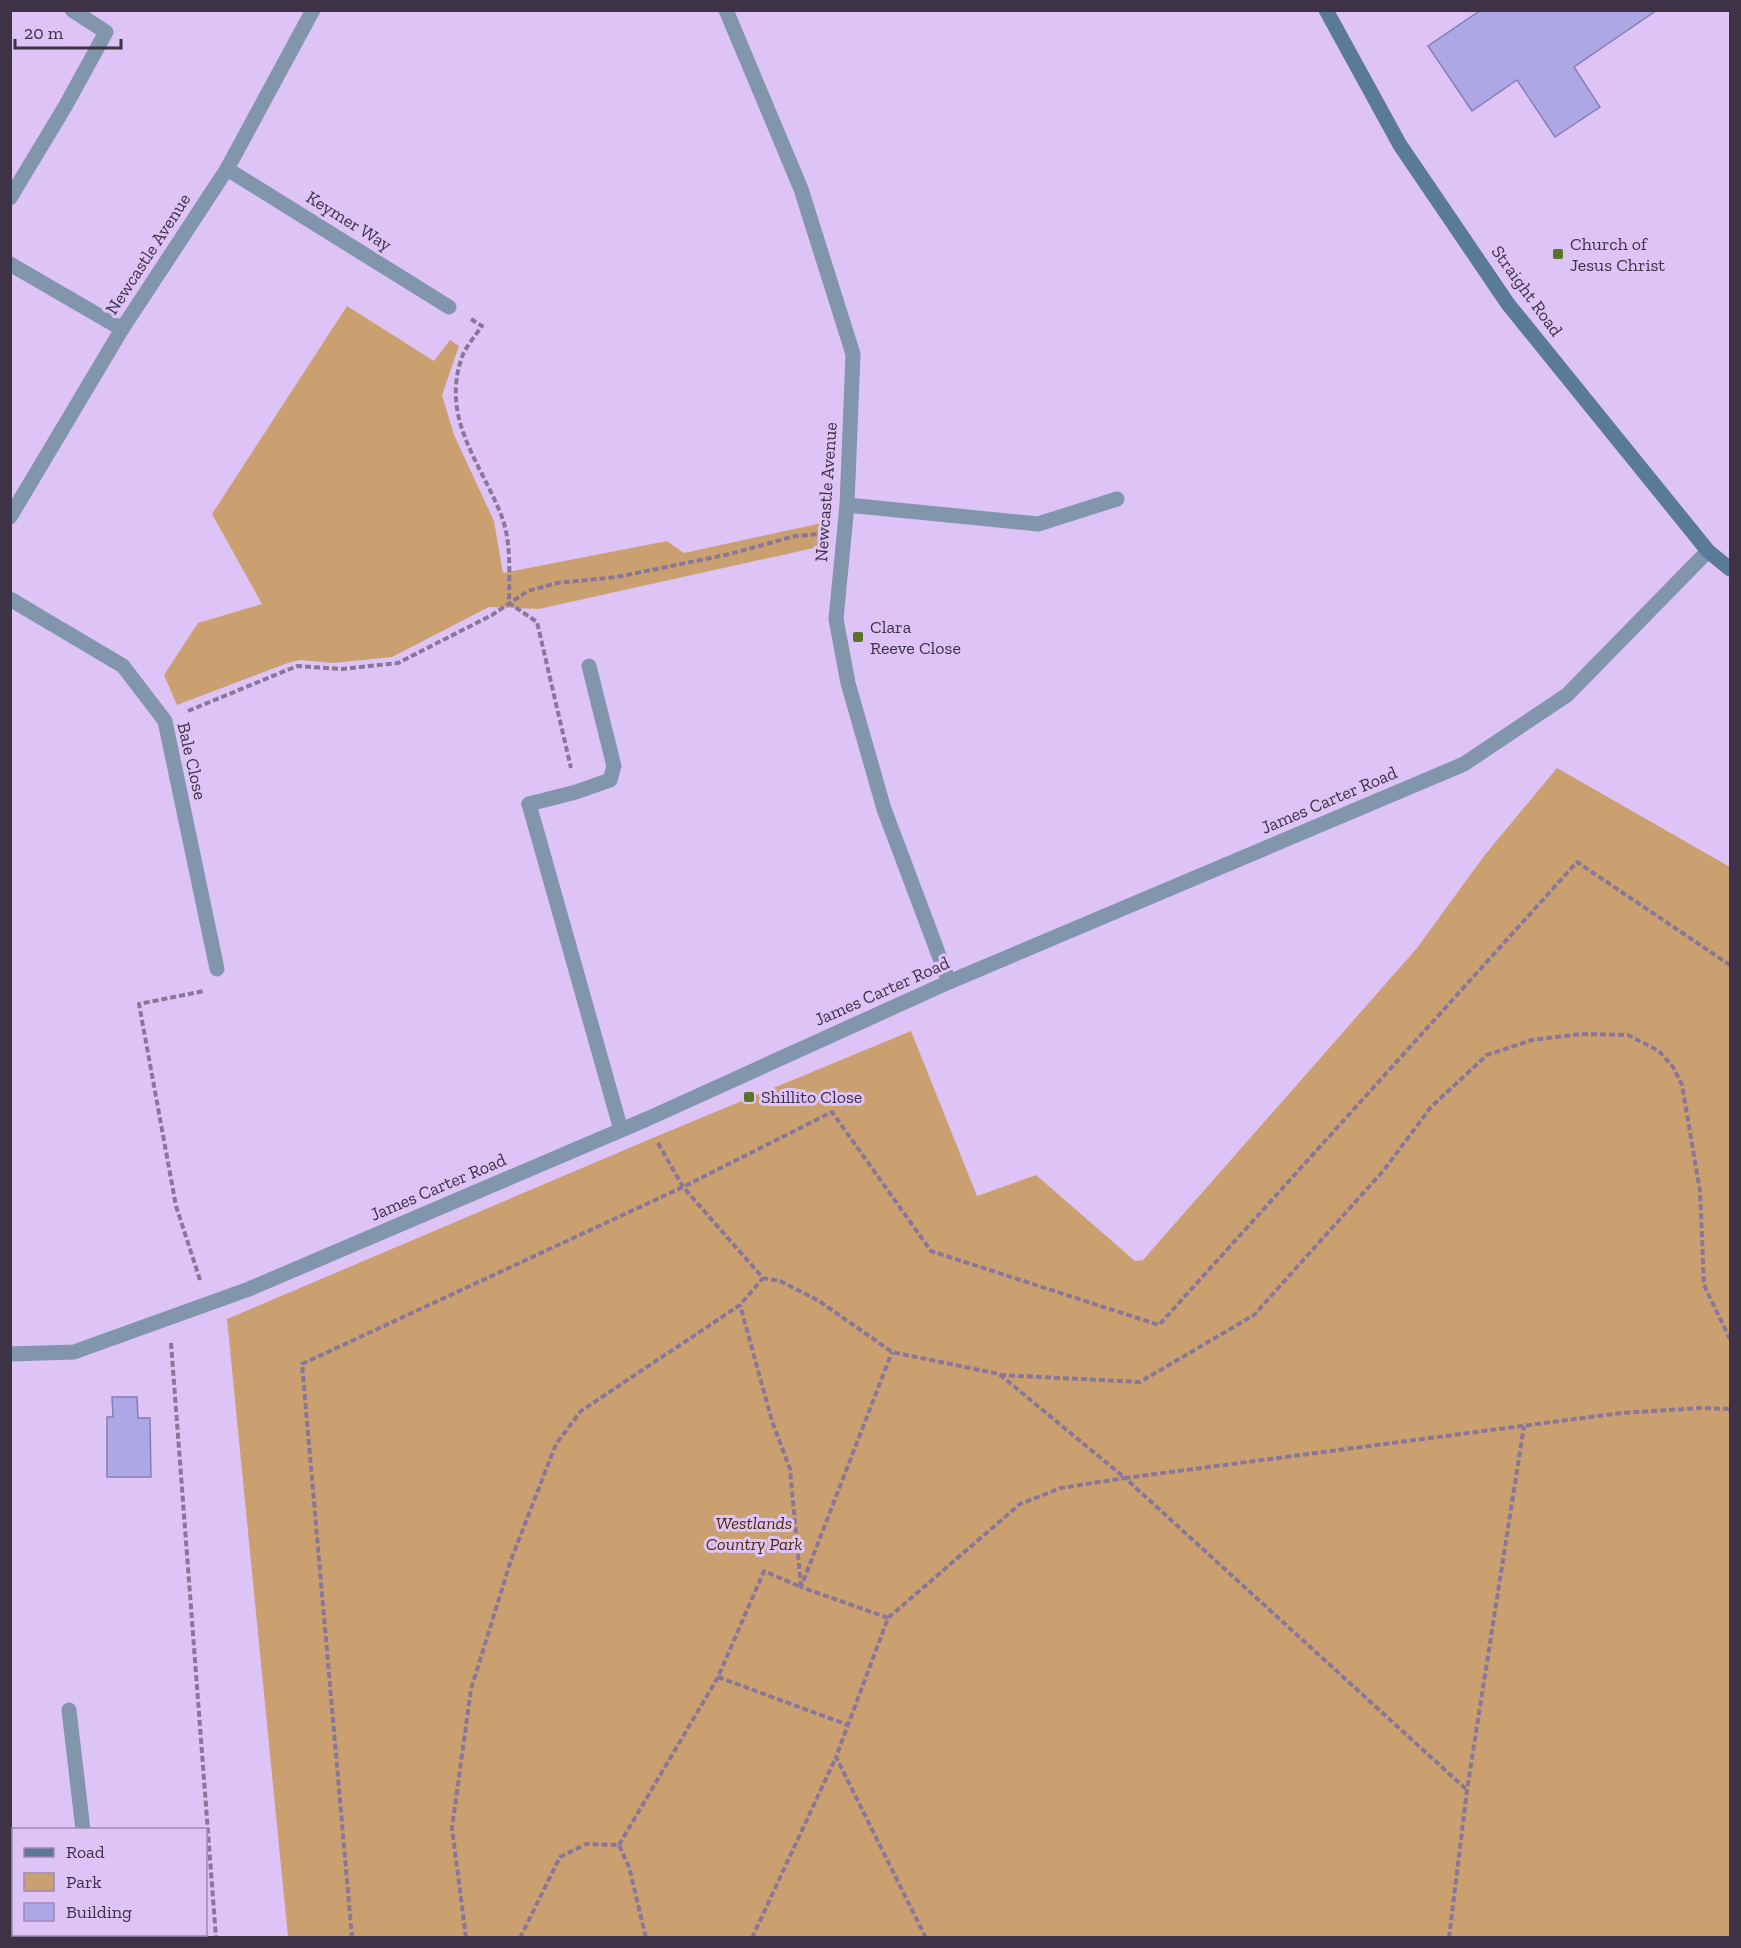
<svg xmlns="http://www.w3.org/2000/svg" width="1741" height="1948" font-family="'Zilla Slab',serif">
<rect width="100%" height="100%" fill="#dec3f6"/>
<g fill="#cba070">
<path d="M347 306 434 361 450 340 459 346 442 395 454 435 494 521 503 573 667 541 684 553 822 523 823 546 539 609 489 607 392 657 333 663 300 660 288 663 177 705 164 675 198 623 262 604 212 514Z"/>
<path d="M1557 768 1730 867V1937H288L227 1319 655 1137 911 1031 977 1196 1036 1175 1135 1261 1143 1260 1417 948 1484 856Z"/>
</g>
<g fill="#aea7e6" stroke="#847fb1" stroke-width="1.5">
<path d="M1481 10H1657L1574 67 1600 107 1555 137 1517 80 1472 111 1428 46Z"/>
<path d="M112 1397H137L138 1418H150L151 1477H107V1417H113Z"/>
</g>
<g fill="none" stroke-linecap="round" stroke-linejoin="round">
<g stroke="#897799" stroke-width="4" stroke-dasharray="6 3" stroke-linecap="butt">
<path d="M471 319 482 326C476 335 466 346 462 357 441 417 478 459 500 512 512 540 509 573 509 603L537 622 571 768"/>
<path d="M188 711 297 666 342 669 398 663 492 615 528 591 557 583 617 577 730 554 795 536 820 534"/>
<path d="M658 1143 683 1187 763 1278 780 1281 819 1301 892 1352 999 1374 1125 1478 1621 1413 1701 1408 1730 1409"/>
<path d="M200 1280 176 1206 139 1004 204 991"/>
<path d="M171 1343 216 1938"/>
<path d="M1000 1375 1140 1382 1254 1315 1384 1170 1431 1107 1487 1055 1532 1040 1582 1034 1628 1035 1659 1051 1673 1067 1682 1085 1700 1191 1704 1285 1730 1339"/>
<path d="M888 1618 801 1587 892 1352"/>
<path d="M718 1677 848 1725"/>
<path d="M619 1845 718 1677 764 1571 801 1587 790 1469 772 1421 740 1305"/>
<path d="M352 1938 302 1364 683 1187 832 1112 931 1251 1159 1325 1577 862 1730 965"/>
<path d="M466 1938 452 1828 471 1689 511 1560 556 1444 581 1411 740 1305 763 1278"/>
<path d="M520 1938 560 1857 586 1844 619 1845 629 1867 646 1938"/>
<path d="M752 1938 836 1757"/>
<path d="M926 1938 836 1757 888 1618 1020 1504 1061 1488 1125 1478 1467 1790"/>
<path d="M1449 1938 1467 1790 1524 1426"/>
</g>
<g stroke="#8196ac" stroke-width="15">
<path d="M10 198 66 105 106 32 72 10"/>
<path d="M529 804 576 792 610 780 614 766 589 666"/>
<path d="M69 1710 83 1830"/>
<path d="M95 1934V1938"/>
</g>
<g stroke="#8196ac" stroke-width="15">
<path d="M726 10 801 189 853 354 847 505 836 619 848 683 884 809 949 982"/>
<path d="M227 169 449 307"/>
<path d="M10 264 122 329"/>
<path d="M847 505 1038 524 1117 499"/>
<path d="M10 517 122 329 227 169 313 10"/>
<path d="M10 599 123 666 165 721 217 969"/>
<path d="M529 804 621 1130"/>
<path d="M10 1354 74 1352 249 1289 647 1119 949 982 1464 764 1567 695 1708 551"/>
</g>
<path stroke="#5a7a99" stroke-width="15" d="M1326 10 1400 145 1508 304 1708 551 1730 569"/>
</g>
<g fill="#56752a" stroke="#dec3f6" stroke-width="2">
<rect x="1552" y="248" width="12" height="12" rx="3"/>
<rect x="852" y="631" width="12" height="12" rx="3"/>
<rect x="743" y="1091" width="12" height="12" rx="3"/>
</g>
<g text-anchor="middle" stroke-width="6" stroke-linejoin="round" paint-order="stroke">
<g font-size="18" fill="#3d3246" stroke="#dec3f6">
<text transform="translate(349 221) rotate(32)" y="6">Keymer Way</text>
<text transform="translate(148 254) rotate(-57)" y="6">Newcastle Avenue</text>
<text transform="translate(1527 291) rotate(54)" y="6">Straight Road</text>
<text transform="translate(826 492) rotate(-86)" y="6">Newcastle Avenue</text>
<text transform="translate(192 761) rotate(77)" y="6">Bale Close</text>
<text transform="translate(1329 800) rotate(-23)" y="6">James Carter Road</text>
<text transform="translate(882 991) rotate(-24)" y="6">James Carter Road</text>
<text transform="translate(438 1187) rotate(-23)" y="6">James Carter Road</text>
</g>
<g font-size="18" fill="#3d3246" stroke="#dec3f6" text-anchor="start">
<text x="1570" y="250">Church of<tspan x="1570" dy="21">Jesus Christ</tspan></text>
<text x="870" y="633">Clara<tspan x="870" dy="21">Reeve Close</tspan></text>
<text x="761" y="1103">Shillito Close</text>
</g>
<g font-size="18" font-style="italic" fill="#4e2e01" stroke="#dec3f6">
<text x="754" y="1529">Westlands<tspan x="754" dy="21">Country Park</tspan></text>
</g>
</g>
<rect width="1741" height="1948" fill="none" stroke="#3d3246" stroke-width="24"/>
<rect x="12" y="1828" width="195" height="108" fill="#dec3f6" stroke="#9e89b0" stroke-width="1.5"/>
<rect x="24" y="1848" width="30" height="9" fill="#5a7a99" stroke="#9e89b0" stroke-width="1.5"/>
<text x="66" y="1858" font-size="18" fill="#3d3246">Road</text>
<rect x="24" y="1873" width="30" height="18" fill="#cba070" stroke="#9e89b0" stroke-width="1.5"/>
<text x="66" y="1888" font-size="18" fill="#3d3246">Park</text>
<rect x="24" y="1903" width="30" height="18" fill="#aea7e6" stroke="#9e89b0" stroke-width="1.5"/>
<text x="66" y="1918" font-size="18" fill="#3d3246">Building</text>
<path d="M15 39v9h106v-9" fill="none" stroke="#3d3246" stroke-width="3"/>
<text x="24" y="39" font-size="18" fill="#3d3246" stroke="#dec3f6" stroke-width="4.5" paint-order="stroke">20 m</text>
</svg>
